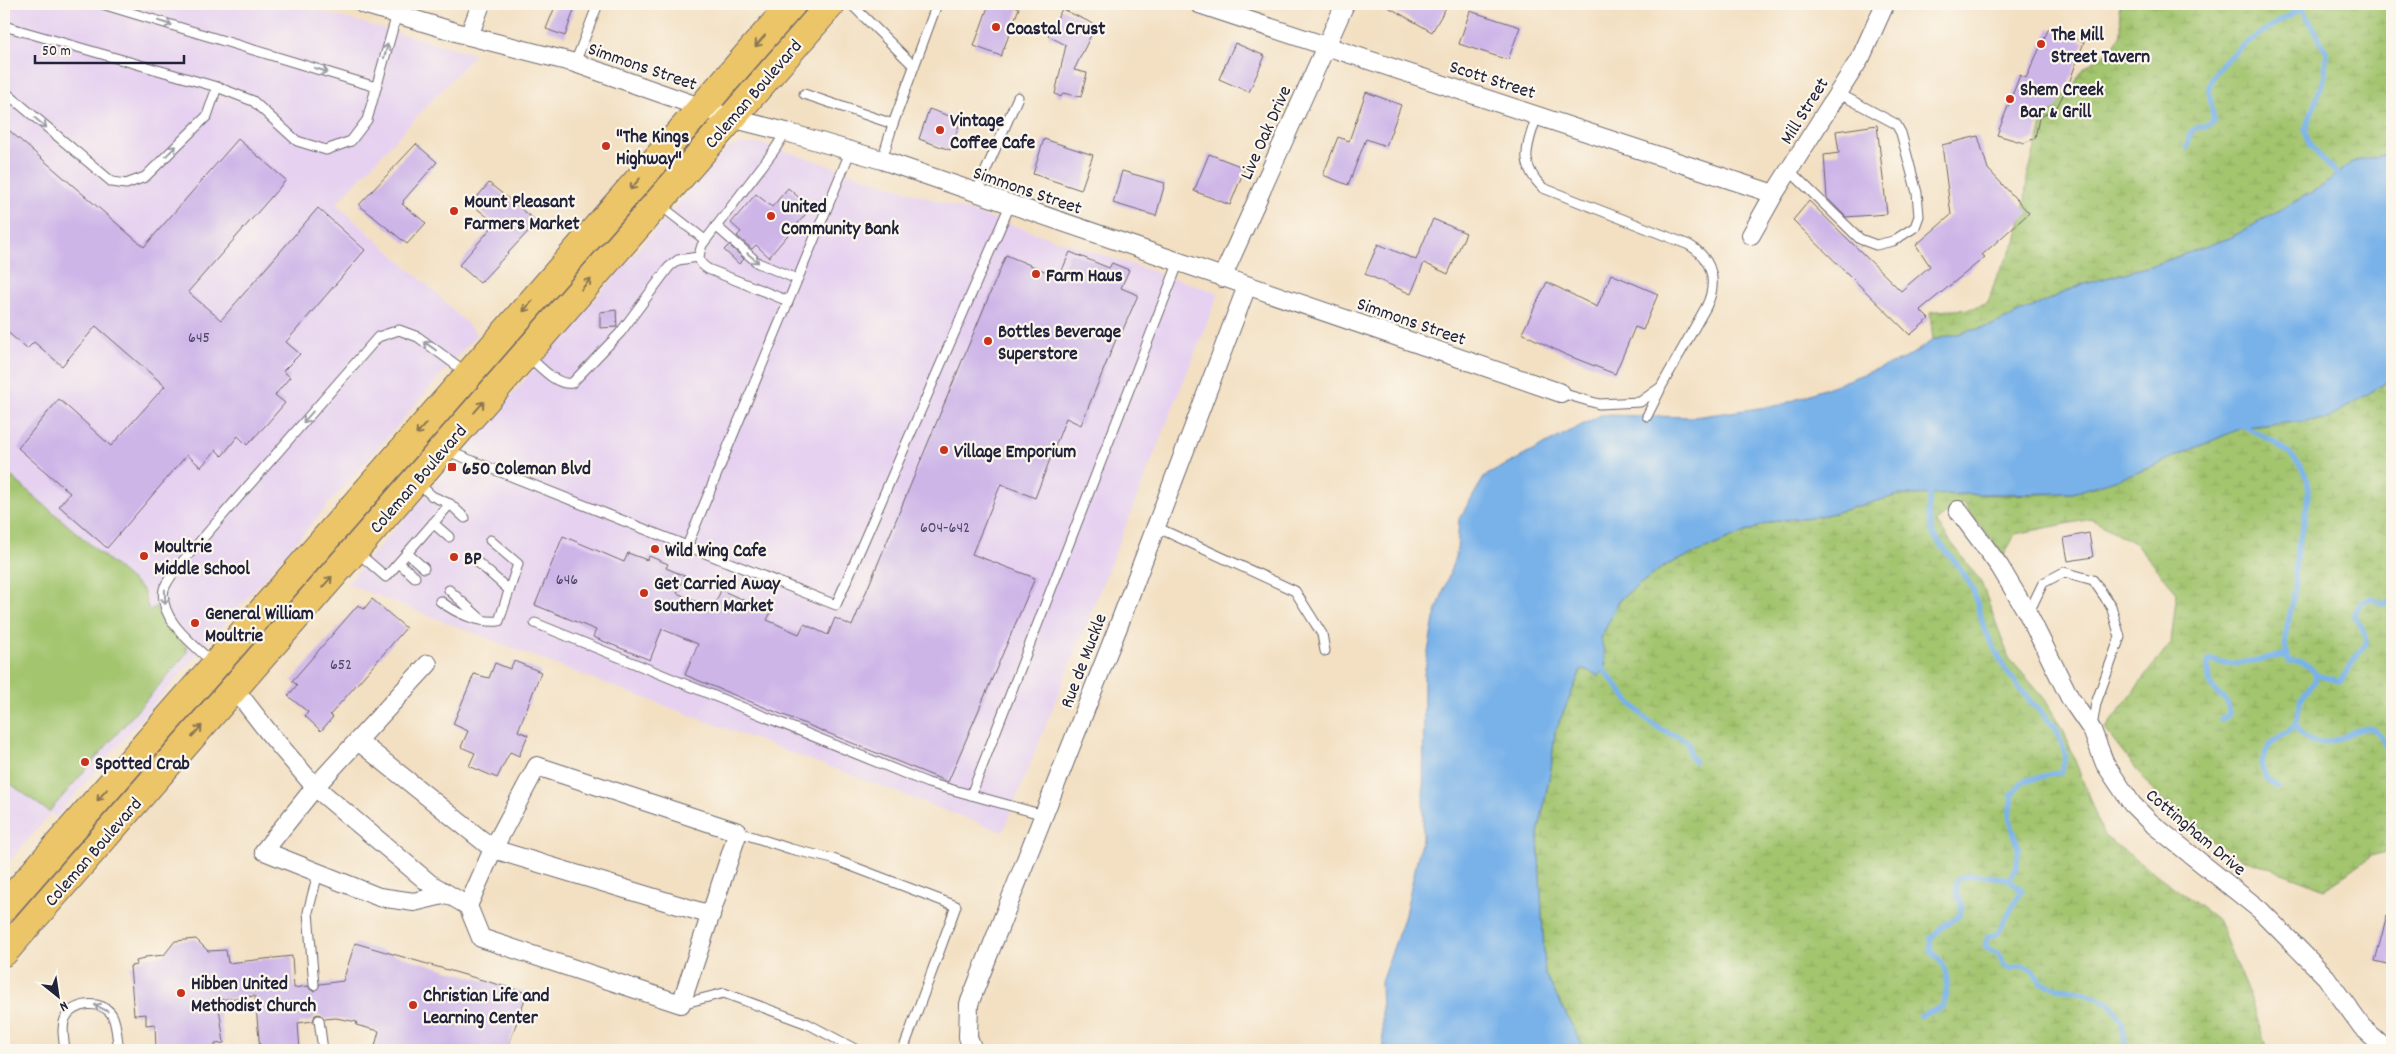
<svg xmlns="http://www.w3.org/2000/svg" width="2396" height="1054" font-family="Dekko,sans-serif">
<defs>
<pattern id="wetland-marsh" width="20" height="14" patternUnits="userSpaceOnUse" patternTransform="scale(1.25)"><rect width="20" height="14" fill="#a3c56e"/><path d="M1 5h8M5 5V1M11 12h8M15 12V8" fill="none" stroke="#8ca960"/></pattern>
</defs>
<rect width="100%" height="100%" fill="#fbf7ec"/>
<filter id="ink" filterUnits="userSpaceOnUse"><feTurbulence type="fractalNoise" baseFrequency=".02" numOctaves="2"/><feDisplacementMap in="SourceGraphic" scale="10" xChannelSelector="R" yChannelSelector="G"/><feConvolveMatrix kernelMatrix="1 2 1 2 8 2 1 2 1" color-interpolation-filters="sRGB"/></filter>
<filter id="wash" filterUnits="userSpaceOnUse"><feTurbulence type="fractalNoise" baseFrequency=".0096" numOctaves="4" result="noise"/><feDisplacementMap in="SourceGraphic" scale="20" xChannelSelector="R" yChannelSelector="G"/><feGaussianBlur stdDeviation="1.12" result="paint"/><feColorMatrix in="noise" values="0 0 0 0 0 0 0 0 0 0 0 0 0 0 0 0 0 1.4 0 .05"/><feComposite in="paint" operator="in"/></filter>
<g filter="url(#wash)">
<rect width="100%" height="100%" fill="#f3e0c3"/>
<g fill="#e6d2f0">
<path d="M4 4H293L475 54 336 204 434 291 477 334 56 817 51 813 4 868Z"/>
<path d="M741 144H763L788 152 1219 293 1003 832 564 668 347 584 718 158 730 147Z"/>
</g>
<path fill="#a3c56e" stroke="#627454" d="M6 472 143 590 149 612 155 606 162 619 187 648V653L49 812 4 779V473Z"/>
<g fill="url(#wetland-marsh)" stroke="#627454">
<path d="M2120 4H2392V153L2352 162 2319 188 2232 237 2157 264 2081 285 1990 326 1933 340 1930 312C1951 308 1967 313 1988 303L1996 278 2016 242 2025 201 2027 178 2044 117 2056 97 2072 93C2074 87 2076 80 2079 74 2086 63 2110 55 2119 38 2125 26 2117 16 2120 4Z"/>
<path d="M2392 374V850L2371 856 2325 889 2239 857 2177 821 2105 729 2171 642 2177 592 2136 544 2091 519 2015 534 2004 556 1962 502 1936 522 1981 582 2009 658 2044 698 2064 732 2104 836 2217 919 2251 1000 2267 1050H1585L1545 975 1538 835 1551 769 1555 732 1582 668 1601 638 1620 599 1664 566 1770 522 1826 515 1899 495 1921 493 2004 495 2073 493 2134 474 2244 427 2328 419 2385 383Z"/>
</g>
<path fill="#79b2e9" stroke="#4e6a92" d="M2392 153V374L2385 383 2328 419 2244 427 2134 474 2073 493 1899 495 1826 515 1770 522 1664 566 1620 599 1601 638 1606 663 1599 676 1582 668 1555 732 1551 769 1538 835 1545 974 1585 1050H1383L1381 982 1404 918 1423 834 1424 674 1434 619 1457 551 1459 519 1485 476 1601 415 1694 417 1781 405 1906 358 1933 340 1990 326 2081 285 2157 264 2232 237 2319 188 2352 162Z"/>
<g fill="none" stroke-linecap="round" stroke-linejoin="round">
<g stroke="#79b2e9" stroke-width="5.5">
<path d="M2305 4 2302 8 2326 51 2325 76 2305 130 2310 146 2336 173"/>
<path d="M2187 148 2190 133 2198 126 2206 127 2213 123C2214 111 2209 97 2209 88 2211 59 2279 22 2302 8"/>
<path d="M2242 422 2244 427C2267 436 2295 452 2306 476 2313 491 2301 535 2297 551 2294 568 2296 585 2293 601 2289 621 2280 641 2289 661 2301 661 2310 665 2316 675L2315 681 2301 698 2295 726C2324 770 2359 709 2380 735 2386 742 2389 757 2392 767"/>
<path d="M1931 487 1928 513 1933 535 1959 567 1973 589 1984 628 2005 669 2030 701 2056 728 2066 756 2061 772 2024 781 2012 795 2009 816 2018 846 2017 867 2009 879 2022 890 1998 933 1988 937 1985 945 1990 950 1998 953 2004 965 2010 968 2023 966 2032 970 2041 982 2056 988 2077 990 2109 1002 2122 1022 2126 1050"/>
<path d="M1603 669C1620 689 1636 713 1657 727 1667 734 1679 735 1689 743V755L1695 761"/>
<path d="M2316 675 2340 681 2342 679 2366 642 2362 627 2353 616 2361 603 2372 598 2382 604 2392 601"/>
<path d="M2221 720 2229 715C2229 692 2215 699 2210 682 2208 677 2208 668 2208 662L2210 660C2237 668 2260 658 2287 655"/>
<path d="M2279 787 2266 780 2261 763 2270 744 2295 726"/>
<path d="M1921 1016 1942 1007C1950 986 1950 967 1931 951L1930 939 1944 925 1959 916 1962 907 1956 892 1957 879C1974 872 1991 877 2009 879"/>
</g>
</g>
<g id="blocks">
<g fill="#cdb5e8">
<path d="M556 4H576L565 36 546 29Z"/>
<path d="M989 4H1006L1019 8 1001 56 974 46Z"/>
<path d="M1383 4H1448L1432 32Z"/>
<path d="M1062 9 1096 25 1074 70 1087 73 1081 97 1063 93 1061 97 1055 94 1066 45 1048 36Z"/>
<path d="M1470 11 1520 27 1508 60 1459 44Z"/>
<path d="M2049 28 2084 42 2069 83 2057 107 2039 118 2035 138 2024 143 1997 135 2020 75 2026 78Z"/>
<path d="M1235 43 1265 56 1249 92 1219 79Z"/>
<path d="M1366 92 1401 105 1386 146 1366 139 1348 185 1323 175 1338 137 1349 141Z"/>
<path d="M929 109 961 120 950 150 919 139Z"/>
<path d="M1877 125 1887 214 1846 217 1827 198 1824 155 1839 153 1836 131Z"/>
<path d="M4 126 144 247 238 139 286 180 188 292 221 320 318 208 365 250 286 342 300 354 283 371 290 377 275 395 285 403 266 425 247 445 238 436 222 456 216 450 201 467 187 455 107 548 59 506 70 493 18 448 59 399 111 446 165 386 96 326 62 366 34 342 27 349 4 329Z"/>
<path d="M1978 136 1988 169 2029 213 1982 255 1985 257 1920 310 1929 319 1910 335 1793 220 1809 201 1901 291 1930 266 1916 245 1951 215 1942 145Z"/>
<path d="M1044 139 1093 155 1081 190 1033 174Z"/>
<path d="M416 144 437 162 403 201 404 203 402 204 426 223 407 244 359 205Z"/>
<path d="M1209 154 1245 168 1230 205 1194 191Z"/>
<path d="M1122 171 1165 183 1156 216 1113 203Z"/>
<path d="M489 183 537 222 480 283 459 265 493 226 492 224 494 222 471 204Z"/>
<path d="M788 188 811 208 769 257 756 245 752 249 737 236 741 232 731 223 756 194 772 207Z"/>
<path d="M1433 219 1466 233 1448 274 1424 263 1411 294 1365 274 1378 244 1416 260Z"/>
<path d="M729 245 744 259 739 264 724 250Z"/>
<path d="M1070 252 1109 268 1112 263 1129 270 1121 288 1138 295 1121 334 1119 332 1081 425 1066 418 1035 498 1001 484 972 554 1035 578 948 782 685 675 698 644 662 629 650 660 593 637 596 630 535 605 563 536 624 562 628 553 647 560 649 556 668 564 666 568 685 576 677 593 713 609 721 590 771 612 767 620 799 634 804 624 828 635 835 618 852 626 1006 255 1059 277Z"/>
<path d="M1611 274 1658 294 1643 330 1635 327 1615 374 1564 354 1522 333 1547 282 1597 307Z"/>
<path d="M616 310 617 327 600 328V312Z"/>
<path d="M2089 533 2093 557 2068 561 2064 538Z"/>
<path d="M372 599 406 628 330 715 333 717 321 731 305 716 308 712 288 696 297 685 292 681 358 605 364 609Z"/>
<path d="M514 661 541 672 518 731 528 735 519 756 510 752 497 778 469 766 475 753 461 747 468 731 453 724 474 674 489 678 495 663 510 669Z"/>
<path d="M2387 916 2392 917V965L2375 961Z"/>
<path d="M196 939 208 951 226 950 228 963 292 956 294 988 308 986 311 990 315 991 320 984 343 981 355 943 527 993 507 1050H374L379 1031 356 1025 357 1022 336 1018 325 1019 319 1014 315 1015 313 1021 298 1023 300 1050H260L255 996 218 1000 224 1043 215 1044 216 1050H156L155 1024 146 1025V1014L134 1015 130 966 137 965 136 961 144 959 145 957 164 955 175 941Z"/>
</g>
</g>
</g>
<g filter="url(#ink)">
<use href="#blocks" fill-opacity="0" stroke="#6b646b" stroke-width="1"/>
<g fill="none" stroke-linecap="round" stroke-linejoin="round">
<defs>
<g id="lane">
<path d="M102 4 376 87"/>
<path d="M851 4 914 66"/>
<path d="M4 7 6 4"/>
<path d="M4 26 217 87 253 101 297 141 326 150 351 141 367 120 397 14"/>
<path d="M575 63 598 4"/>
<path d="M4 91 112 182 126 184 145 177 207 116 217 87"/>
<path d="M804 94 893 124"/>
<path d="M1537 115C1528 145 1517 163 1543 188L1689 245C1713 259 1718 283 1706 307L1661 387 1640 402 1599 404 1561 393"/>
<path d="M786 132 773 152 702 245C698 257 697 262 708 269L788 301"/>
<path d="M882 160 893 124 937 4"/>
<path d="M1789 170 1860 239 1876 245 1893 241 1915 227 1919 216 1917 193 1901 133 1896 124 1838 93"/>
<path d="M976 193 1018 97"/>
<path d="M660 205 705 240"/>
<path d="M716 226 758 263 797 279"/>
<path d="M528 356C540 366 556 386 572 383L620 333 669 267 678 260 698 257"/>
<path d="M1647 416 1660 390"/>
<path d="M445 450 836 605 1010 205"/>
<path d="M450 504 465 518"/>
<path d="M433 523 449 537"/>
<path d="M1156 527 1295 591 1322 634 1325 651"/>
<path d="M687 546 851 150"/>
<path d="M357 552 386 577 450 504 432 496 418 483"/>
<path d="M407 553 424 568"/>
<path d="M474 559 509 590"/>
<path d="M399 563 415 577"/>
<path d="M449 590 480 618"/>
<path d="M440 601C456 613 478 623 499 621L518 564 490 540"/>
<path d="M2028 614 2043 583 2064 572 2093 580 2111 606 2120 637 2096 703 2092 727"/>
<path d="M535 623 928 783 1044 815"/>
<path d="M214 664C195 645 158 620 164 589 166 583 172 575 176 569L378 337 399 330 418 337 467 373"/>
<path d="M971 795 1178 264"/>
<path d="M738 832 791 849 833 859 956 906 903 1050"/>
<path d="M314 985 308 912 318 873"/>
<path d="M681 1004 724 993 808 1024 857 1050"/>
<path d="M319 1020 323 1050"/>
<path d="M65 1050C64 1040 61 1028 65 1019 72 1002 102 999 112 1015 117 1024 117 1040 119 1050"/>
</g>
<g id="street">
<path d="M363 4 469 36 575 63 731 118 786 132 882 160 1561 393"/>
<path d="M1199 4 1774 194"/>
<path d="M469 36 481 4"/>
<path d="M1751 235 1774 194 1861 57 1885 4"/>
<path d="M1222 278 1345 4"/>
<path d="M1958 510 2000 567 2028 614 2070 698 2092 730 2105 764 2132 804 2150 822 2260 910 2326 977 2362 1027 2388 1050"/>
<path d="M234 688 269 733 315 787 428 664"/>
<path d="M358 741 493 849 537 766 738 832 681 1004 481 938 468 906 429 883 315 787 264 851 379 897 414 902 447 894"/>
<path d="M468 906 493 849 711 915"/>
<path d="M973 1050 968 1037 969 1004 1118 627 1247 286"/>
</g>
<g id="primary">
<path d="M4 907 792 4"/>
<path d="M4 952 831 4"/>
</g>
</defs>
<use href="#lane" stroke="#6b646b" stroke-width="11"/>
<use href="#street" stroke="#6b646b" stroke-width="20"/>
<use href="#primary" stroke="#6b646b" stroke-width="30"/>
<use href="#lane" stroke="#fff" stroke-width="9"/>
<use href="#street" stroke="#fff" stroke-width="18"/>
<use href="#primary" stroke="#edc569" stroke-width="28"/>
</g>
<defs><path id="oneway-shaft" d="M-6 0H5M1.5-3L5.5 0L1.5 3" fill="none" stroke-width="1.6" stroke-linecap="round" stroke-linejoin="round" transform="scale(1.25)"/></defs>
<g stroke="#9c9ca7">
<use href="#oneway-shaft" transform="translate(165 23) rotate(17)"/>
<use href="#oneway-shaft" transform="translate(386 51) rotate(-74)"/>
<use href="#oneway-shaft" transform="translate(321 70) rotate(17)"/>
<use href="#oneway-shaft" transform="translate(41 123) rotate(40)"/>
<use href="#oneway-shaft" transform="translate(171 151) rotate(-44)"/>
<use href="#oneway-shaft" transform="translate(753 258) rotate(40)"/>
<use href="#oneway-shaft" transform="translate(430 346) rotate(-144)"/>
<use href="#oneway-shaft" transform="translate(308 417) rotate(131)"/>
<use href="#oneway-shaft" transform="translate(165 597) rotate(89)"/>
<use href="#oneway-shaft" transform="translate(101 1008) rotate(-153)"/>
</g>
<g stroke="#887452">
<use href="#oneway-shaft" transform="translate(760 41) rotate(131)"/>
<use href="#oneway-shaft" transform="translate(635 184) rotate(131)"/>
<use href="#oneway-shaft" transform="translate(586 284) rotate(-49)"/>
<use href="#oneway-shaft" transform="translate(528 306) rotate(131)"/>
<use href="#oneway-shaft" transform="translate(479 407) rotate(-49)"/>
<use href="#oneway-shaft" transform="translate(421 429) rotate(131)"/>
<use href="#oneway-shaft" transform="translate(327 582) rotate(-49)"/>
<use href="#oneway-shaft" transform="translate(197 731) rotate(-49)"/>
<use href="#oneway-shaft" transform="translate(102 795) rotate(131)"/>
</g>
</g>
<g fill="#c8321e" stroke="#fbf7ec" stroke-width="2">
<circle cx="996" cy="27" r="5"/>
<circle cx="2041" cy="44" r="5"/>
<circle cx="2010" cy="99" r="5"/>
<circle cx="940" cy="130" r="5"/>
<circle cx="606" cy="146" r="5"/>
<circle cx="454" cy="211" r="5"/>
<circle cx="771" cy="216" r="5"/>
<circle cx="1036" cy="274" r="5"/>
<circle cx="988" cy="341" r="5"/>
<circle cx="944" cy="450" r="5"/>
<rect x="447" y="462" width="10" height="10" rx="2.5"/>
<circle cx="655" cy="549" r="5"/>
<circle cx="144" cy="556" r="5"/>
<circle cx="454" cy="557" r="5"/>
<circle cx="644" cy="593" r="5"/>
<circle cx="195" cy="623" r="5"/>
<circle cx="85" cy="762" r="5"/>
<circle cx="181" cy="993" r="5"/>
<circle cx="413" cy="1005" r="5"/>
</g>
<g text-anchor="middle" stroke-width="4.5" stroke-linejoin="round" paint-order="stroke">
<g font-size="16" fill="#4d4766">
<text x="199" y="342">645</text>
<text x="945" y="532">604-642</text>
<text x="567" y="584">646</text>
<text x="341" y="669">652</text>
</g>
<g font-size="19" font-weight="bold" fill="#22223b" stroke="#fbf7ec" text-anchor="start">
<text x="1006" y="34">Coastal Crust</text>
<text x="2051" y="40">The Mill<tspan x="2051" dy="22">Street Tavern</tspan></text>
<text x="2020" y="95">Shem Creek<tspan x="2020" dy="22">Bar &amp; Grill</tspan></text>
<text x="950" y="126">Vintage<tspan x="950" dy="22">Coffee Cafe</tspan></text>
<text x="616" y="142">"The Kings<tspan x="616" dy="22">Highway"</tspan></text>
<text x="464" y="207">Mount Pleasant<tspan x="464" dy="22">Farmers Market</tspan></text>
<text x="781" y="212">United<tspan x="781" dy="22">Community Bank</tspan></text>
<text x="1046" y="281">Farm Haus</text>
<text x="998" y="337">Bottles Beverage<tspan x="998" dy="22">Superstore</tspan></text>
<text x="954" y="457">Village Emporium</text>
<text x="462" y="474">650 Coleman Blvd</text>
<text x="154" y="552">Moultrie<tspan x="154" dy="22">Middle School</tspan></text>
<text x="665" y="556">Wild Wing Cafe</text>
<text x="464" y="564">BP</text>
<text x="654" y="589">Get Carried Away<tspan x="654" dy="22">Southern Market</tspan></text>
<text x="205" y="619">General William<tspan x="205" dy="22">Moultrie</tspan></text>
<text x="95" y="769">Spotted Crab</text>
<text x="191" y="989">Hibben United<tspan x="191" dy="22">Methodist Church</tspan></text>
<text x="423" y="1001">Christian Life and<tspan x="423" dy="22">Learning Center</tspan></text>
</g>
<g font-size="19" fill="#22223b" stroke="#fbf7ec">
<text transform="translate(643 65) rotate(19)" y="7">Simmons Street</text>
<text transform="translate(1493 78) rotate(18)" y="7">Scott Street</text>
<text transform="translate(752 93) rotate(-49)" y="7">Coleman Boulevard</text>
<text transform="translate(1803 110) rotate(-58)" y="7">Mill Street</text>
<text transform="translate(1264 132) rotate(-66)" y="7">Live Oak Drive</text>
<text transform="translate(1028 189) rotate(19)" y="7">Simmons Street</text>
<text transform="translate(1412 320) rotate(19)" y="7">Simmons Street</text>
<text transform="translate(417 478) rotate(-49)" y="7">Coleman Boulevard</text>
<text transform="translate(1082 660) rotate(-69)" y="7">Rue de Muckle</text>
<text transform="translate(2197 831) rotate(40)" y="7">Cottingham Drive</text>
<text transform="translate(92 851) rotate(-49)" y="7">Coleman Boulevard</text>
</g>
</g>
<rect width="2396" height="1054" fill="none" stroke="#fbf7ec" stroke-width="20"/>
<g transform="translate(58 996) rotate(150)" stroke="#fbf7ec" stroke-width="4" paint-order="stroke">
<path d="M0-4L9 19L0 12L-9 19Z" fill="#22223b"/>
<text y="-8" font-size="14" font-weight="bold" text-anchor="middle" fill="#22223b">N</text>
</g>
<path d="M35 55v8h149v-8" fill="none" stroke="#22223b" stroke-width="2.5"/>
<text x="42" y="55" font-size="15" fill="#22223b" stroke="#fbf7ec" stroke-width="4" paint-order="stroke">50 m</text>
</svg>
